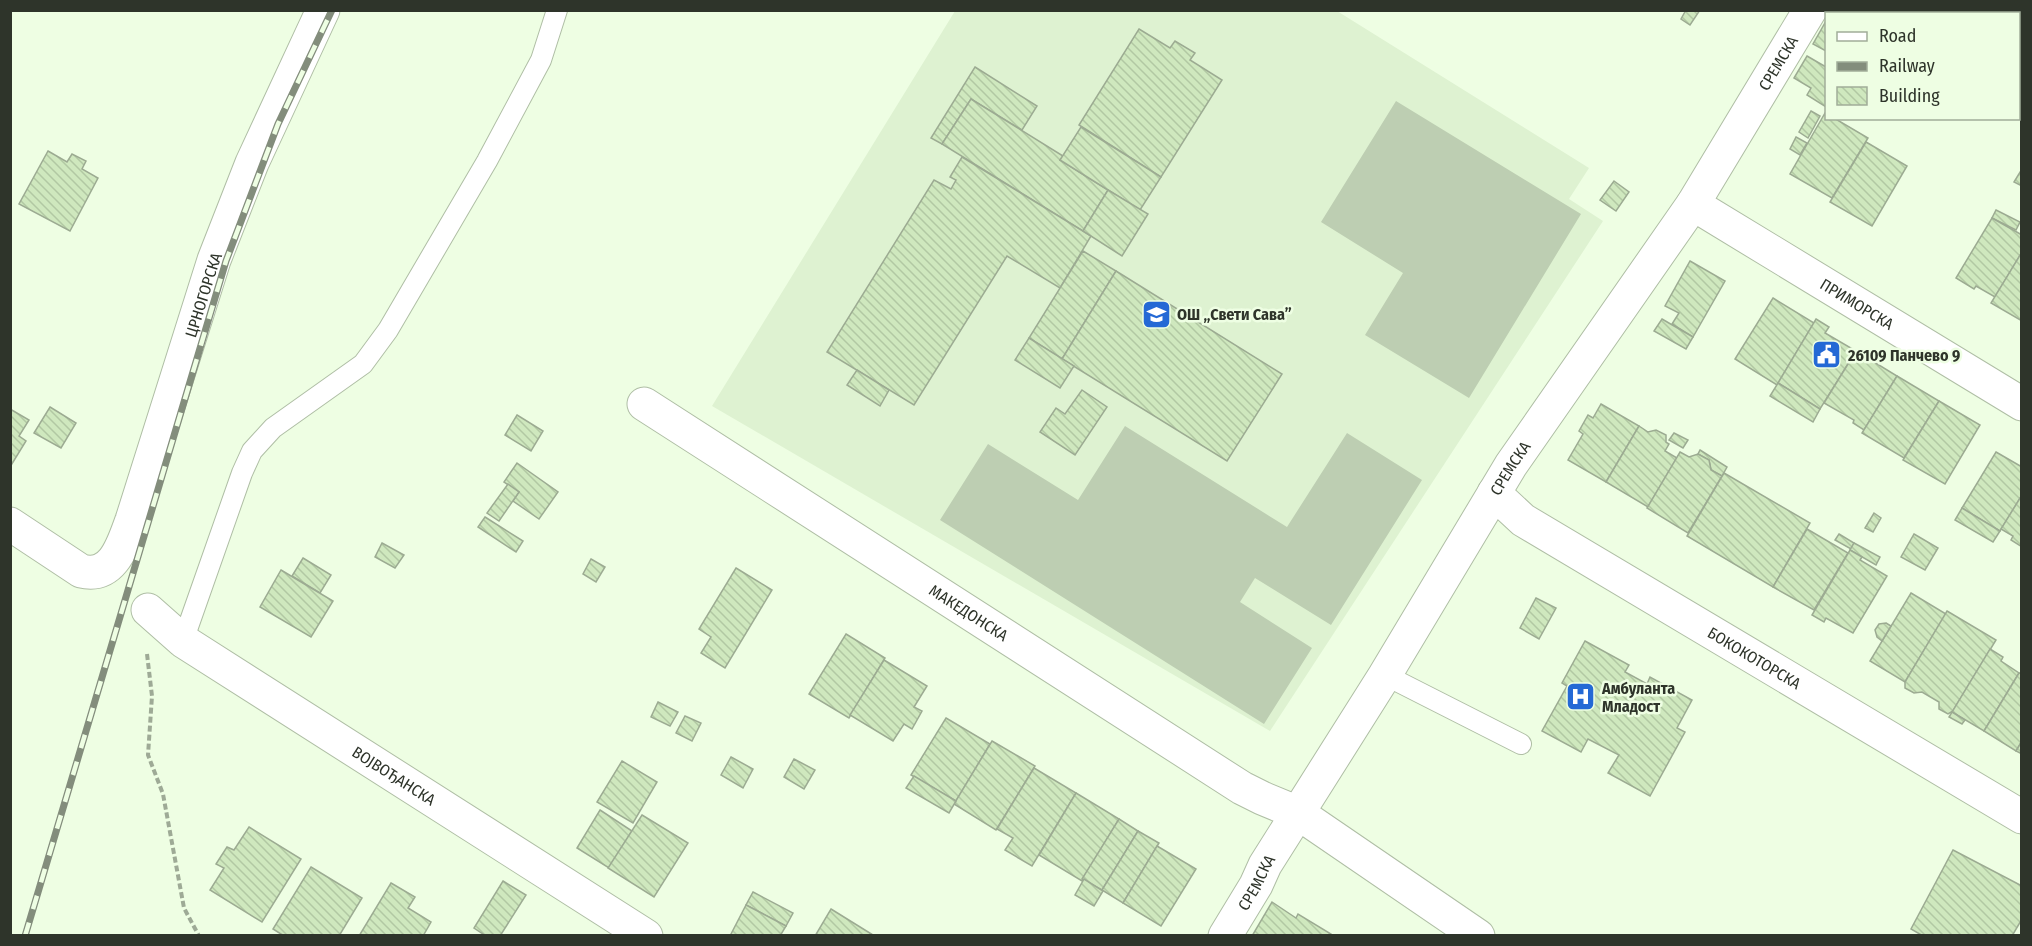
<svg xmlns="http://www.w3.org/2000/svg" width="2032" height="946" font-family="'Fira Sans Condensed',sans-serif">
<defs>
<pattern id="building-back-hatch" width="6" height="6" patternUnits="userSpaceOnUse" patternTransform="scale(1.5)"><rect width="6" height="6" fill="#cfe8be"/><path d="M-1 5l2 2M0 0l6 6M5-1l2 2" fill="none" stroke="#b2c8a3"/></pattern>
</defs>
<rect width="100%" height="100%" fill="#eefee3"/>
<path fill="#def2d1" d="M955 11H1337L1589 168 1569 199 1603 221 1270 731 712 406Z"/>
<g fill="#bdceb2">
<path d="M1396 101 1581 214 1469 398 1365 335 1403 273 1321 222Z"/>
<path d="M1125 426 1287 527 1347 433 1422 480 1331 625 1255 578 1240 602 1312 648 1264 724 940 520 988 444 1078 500Z"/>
</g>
<g fill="url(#building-back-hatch)" stroke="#9cab92" stroke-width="1.5">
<path d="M1686 10H1700L1690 25 1681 19Z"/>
<path d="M1832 10H1860L1859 14H1831Z"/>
<path d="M1943 10H1994L1992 14H1941Z"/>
<path d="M1826 21V51L1813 44Z"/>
<path d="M1139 29 1170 48 1175 41 1195 53 1190 60 1222 80 1161 177 1079 125Z"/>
<path d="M1807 56 1826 67V107L1807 95 1811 88 1794 78Z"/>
<path d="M975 67 1037 106 1022 130 971 99 942 144 931 138Z"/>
<path d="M971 99 1063 156 1060 160 1108 190 1083 231 942 144Z"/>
<path d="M1811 111 1820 116 1808 138 1799 132Z"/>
<path d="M1825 113 1826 118H1834L1868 138 1832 198 1790 174Z"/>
<path d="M1081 127 1161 177 1140 210 1060 160Z"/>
<path d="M1796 137 1807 143 1800 155 1790 149Z"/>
<path d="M1866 142 1907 166 1872 226 1830 202Z"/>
<path d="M48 151 67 162 72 154 86 161 82 169 98 178 70 231 19 204Z"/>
<path d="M962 157 1091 236 1060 288 1007 256 914 405 827 352 934 180 951 189 956 180 950 177Z"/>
<path d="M2022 169V186L2014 182Z"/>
<path d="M1614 181 1629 192 1616 211 1600 200Z"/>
<path d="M1108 190 1148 214 1122 256 1083 231Z"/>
<path d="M1996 210 2020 222 2016 230 1992 218Z"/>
<path d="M1992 218 2022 235V252L1995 297 1976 286 1974 289 1956 278Z"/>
<path d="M1083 251 1116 271 1062 359 1029 338Z"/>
<path d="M2022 252V321L1991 303Z"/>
<path d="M1690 261 1725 281 1693 337 1672 324 1679 313 1665 306Z"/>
<path d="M1116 271 1282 374 1227 461 1062 359Z"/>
<path d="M1773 298 1814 323 1777 385 1735 359Z"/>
<path d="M1662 319 1693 337 1686 349 1654 331Z"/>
<path d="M1816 319 1829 327 1825 333 1856 351 1820 409 1778 383Z"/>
<path d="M1029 338 1074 366 1060 388 1015 360Z"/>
<path d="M1856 351 1897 376 1864 430 1853 423 1854 420 1824 403Z"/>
<path d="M857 370 889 390 880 406 847 385Z"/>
<path d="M1897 376 1939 401 1904 458 1862 433Z"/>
<path d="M1778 383 1820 409 1813 422 1770 396Z"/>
<path d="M1082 390 1107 407 1075 455 1040 432 1056 408 1065 414Z"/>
<path d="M1939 401 1980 425 1945 484 1903 460Z"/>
<path d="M1601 404 1639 426 1606 482 1568 460 1583 434 1579 431 1588 415 1593 418Z"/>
<path d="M50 407 76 423 61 448 34 433Z"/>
<path d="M10 409 29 420 19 436 26 441 10 467Z"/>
<path d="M517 415 543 431 531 451 505 435Z"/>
<path d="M1639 426 1648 432 1656 430 1666 435V442L1669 444 1665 451 1677 458 1648 507 1606 482Z"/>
<path d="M1674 433 1688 440 1683 448 1669 440Z"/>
<path d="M1700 450 1727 467 1722 476 1711 470 1709 460 1698 454Z"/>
<path d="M1680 452 1689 457 1698 454 1709 460 1711 470 1722 476 1688 533 1647 508Z"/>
<path d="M1996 452 2022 467V495L2000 531 1962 508Z"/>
<path d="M517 463 558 492 539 519 513 501 519 492 504 482Z"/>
<path d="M1724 473 1810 523 1773 587 1687 536Z"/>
<path d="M508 484 519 492 499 521 487 513Z"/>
<path d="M2022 495V547L2011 540 2013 536 2001 529Z"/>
<path d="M1962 508 2000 531 1993 542 1955 520Z"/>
<path d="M1874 513 1881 518 1873 532 1865 528Z"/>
<path d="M485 517 523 541 516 552 478 527Z"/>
<path d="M1807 529 1848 553 1814 610 1773 587Z"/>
<path d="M1839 534 1854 543 1851 549 1835 540Z"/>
<path d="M1914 534 1938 548 1925 570 1901 557Z"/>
<path d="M382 543 404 555 395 568 375 557Z"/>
<path d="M1854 543 1880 557 1876 565 1850 550Z"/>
<path d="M1850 550 1862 557 1860 560 1887 576 1853 633 1826 618 1824 622 1812 615Z"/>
<path d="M303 558 331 575 320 593 292 576Z"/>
<path d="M591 559 605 567 596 582 583 574Z"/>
<path d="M736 568 772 590 725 668 701 653 711 637 699 629Z"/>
<path d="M281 570 333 601 311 637 260 607Z"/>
<path d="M1911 593 1946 614 1905 682 1870 661Z"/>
<path d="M1536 598 1556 608 1539 639 1520 628Z"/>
<path d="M1947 611 1996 640 1953 711 1948 714 1939 709V702L1922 692 1914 693 1905 688V682Z"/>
<path d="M1886 623 1891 626 1882 641 1877 637 1875 630 1879 624Z"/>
<path d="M846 634 885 658 849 718 809 694Z"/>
<path d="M1585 641 1629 665 1625 672 1647 684 1650 677 1692 700 1677 728 1685 732 1650 796 1608 773 1619 755 1588 739 1581 752 1542 731 1567 686 1562 683Z"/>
<path d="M1990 649 2003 657 2001 661 2019 673 1984 731 1952 712Z"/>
<path d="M884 660 927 686 914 707 922 711 912 729 904 724 893 741 850 715Z"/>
<path d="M2019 673 2022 674V741L2016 751 1984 731Z"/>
<path d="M658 702 678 712 670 726 651 717Z"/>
<path d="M1952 712 1965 720 1962 724 1949 717Z"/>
<path d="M685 716 701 723 692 741 676 733Z"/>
<path d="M946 718 990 744 956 801 911 775Z"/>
<path d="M992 741 1035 766 996 830 954 804Z"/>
<path d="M2022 741V754L2016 751Z"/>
<path d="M731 757 753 769 743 788 721 775Z"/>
<path d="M794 759 815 770 804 789 784 777Z"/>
<path d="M622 761 657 782 633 823 597 802Z"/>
<path d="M1034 768 1076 793 1032 866 1005 850 1013 838 997 829Z"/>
<path d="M914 776 956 801 949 813 906 788Z"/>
<path d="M1076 793 1119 819 1082 881 1039 855Z"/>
<path d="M600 810 632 831 609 868 577 848Z"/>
<path d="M642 815 688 843 654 897 608 868Z"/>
<path d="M1119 819 1138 831 1102 890 1082 879Z"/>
<path d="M249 827 301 859 262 922 210 890 224 868 216 864 227 847 234 850Z"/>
<path d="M1138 831 1159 843 1123 903 1102 890Z"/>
<path d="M1157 846 1196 869 1161 926 1123 903Z"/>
<path d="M1953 850 2022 886V919L2012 936H1923L1911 929Z"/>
<path d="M311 867 362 898 339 936H284L273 929Z"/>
<path d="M1084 879 1103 891 1094 906 1075 895Z"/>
<path d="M503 881 526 895 500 936H486L474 928Z"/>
<path d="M391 883 415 897 408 908 431 922 423 936H359Z"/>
<path d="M753 892 793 913 786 926 746 905Z"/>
<path d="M1272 902 1296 918 1298 914 1331 934 1330 936H1252Z"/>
<path d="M746 905 786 926 780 936H730Z"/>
<path d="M831 909 873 935V936H815Z"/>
</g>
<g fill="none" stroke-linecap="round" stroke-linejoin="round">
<defs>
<g id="lane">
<path d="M183 641 242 473 252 451 273 428 363 364 388 330 487 161 541 60 557 10"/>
<path d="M1385 675 1521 744"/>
</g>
<g id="street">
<path id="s1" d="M1693 204 2022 404"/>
<path id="s2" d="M644 404 1242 788 1262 798 1298 813 1478 936"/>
<path id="s3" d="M1494 493 1523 520 2022 817"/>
<path id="s4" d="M10 524 81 571C114 579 123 544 132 520L214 260 252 163 323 10"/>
<path id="s5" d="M148 610 183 641 646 936"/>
<path id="s6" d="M1225 936 1256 885 1265 865 1385 675 1511 465 1693 204 1810 10"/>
</g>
</defs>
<use href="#lane" stroke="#afbea5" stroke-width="22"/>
<use href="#street" stroke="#afbea5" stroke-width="35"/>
<path stroke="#9eaa96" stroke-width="4" stroke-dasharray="6 3" stroke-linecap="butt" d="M147 654 152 696 148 755 163 794 184 908 199 936"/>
<use href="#lane" stroke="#fff" stroke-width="20"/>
<use href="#street" stroke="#fff" stroke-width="33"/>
<defs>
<path id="rail" d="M25 936 226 261 278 124 332 10"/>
</defs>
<use href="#rail" stroke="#838d7c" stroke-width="7"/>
<use href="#rail" stroke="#eefee3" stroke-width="4.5" stroke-dasharray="14" stroke-linecap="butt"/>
</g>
<defs>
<symbol id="school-square" viewBox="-11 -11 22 22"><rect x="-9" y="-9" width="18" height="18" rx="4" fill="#2469d5" stroke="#eefee3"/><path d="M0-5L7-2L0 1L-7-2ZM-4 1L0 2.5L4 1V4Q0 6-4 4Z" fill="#fff"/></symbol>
<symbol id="civic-square" viewBox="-11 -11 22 22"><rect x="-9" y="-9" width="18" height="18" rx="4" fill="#2469d5" stroke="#eefee3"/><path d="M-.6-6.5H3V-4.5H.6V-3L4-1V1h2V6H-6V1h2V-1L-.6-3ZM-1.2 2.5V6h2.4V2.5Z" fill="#fff"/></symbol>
<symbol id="hospital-square" viewBox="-11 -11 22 22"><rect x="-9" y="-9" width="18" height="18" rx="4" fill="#2469d5" stroke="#eefee3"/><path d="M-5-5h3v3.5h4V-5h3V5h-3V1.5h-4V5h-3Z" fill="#fff"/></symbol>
</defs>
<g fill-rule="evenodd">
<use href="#school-square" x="1140" y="298" width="33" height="33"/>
<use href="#civic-square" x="1810" y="338" width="33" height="33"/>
<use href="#hospital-square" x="1564" y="680" width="33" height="33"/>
</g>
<g text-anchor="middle" stroke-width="5" stroke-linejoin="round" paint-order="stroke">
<g font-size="16" fill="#2e342a" stroke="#eefee3">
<text dy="6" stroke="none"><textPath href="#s6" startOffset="1034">СРЕМСКА</textPath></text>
<text dy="6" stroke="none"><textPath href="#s4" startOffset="402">ЦРНОГОРСКА</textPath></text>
<text dy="6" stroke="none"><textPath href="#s1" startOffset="192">ПРИМОРСКА</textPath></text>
<text dy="6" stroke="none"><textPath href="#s6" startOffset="548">СРЕМСКА</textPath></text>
<text dy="6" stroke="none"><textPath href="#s2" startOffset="386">МАКЕДОНСКА</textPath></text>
<text dy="6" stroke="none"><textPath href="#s3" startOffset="309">БОКОКОТОРСКА</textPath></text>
<text dy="6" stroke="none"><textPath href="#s5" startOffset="297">ВОЈВОЂАНСКА</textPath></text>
<text dy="6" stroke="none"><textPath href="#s6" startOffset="62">СРЕМСКА</textPath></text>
</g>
<g font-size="16" font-weight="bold" fill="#2e342a" stroke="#eefee3" text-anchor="start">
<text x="1177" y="320">ОШ „Свети Сава”</text>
<text x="1848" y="361">26109 Панчево 9</text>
<text x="1602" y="694">Амбуланта<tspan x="1602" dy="18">Младост</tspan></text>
</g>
</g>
<rect width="2032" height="946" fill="none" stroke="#2e342a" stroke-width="24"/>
<rect x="1825" y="12" width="195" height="108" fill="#eefee3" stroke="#a1ad99" stroke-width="1.5"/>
<rect x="1837" y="32" width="30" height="9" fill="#ffffff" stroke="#a1ad99" stroke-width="1.5"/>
<text x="1879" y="42" font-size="18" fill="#2e342a">Road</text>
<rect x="1837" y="62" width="30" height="9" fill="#838d7c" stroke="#a1ad99" stroke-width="1.5"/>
<text x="1879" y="72" font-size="18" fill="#2e342a">Railway</text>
<rect x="1837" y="87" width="30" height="18" fill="url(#building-back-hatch)" stroke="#a1ad99" stroke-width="1.5"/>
<text x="1879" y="102" font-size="18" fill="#2e342a">Building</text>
</svg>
